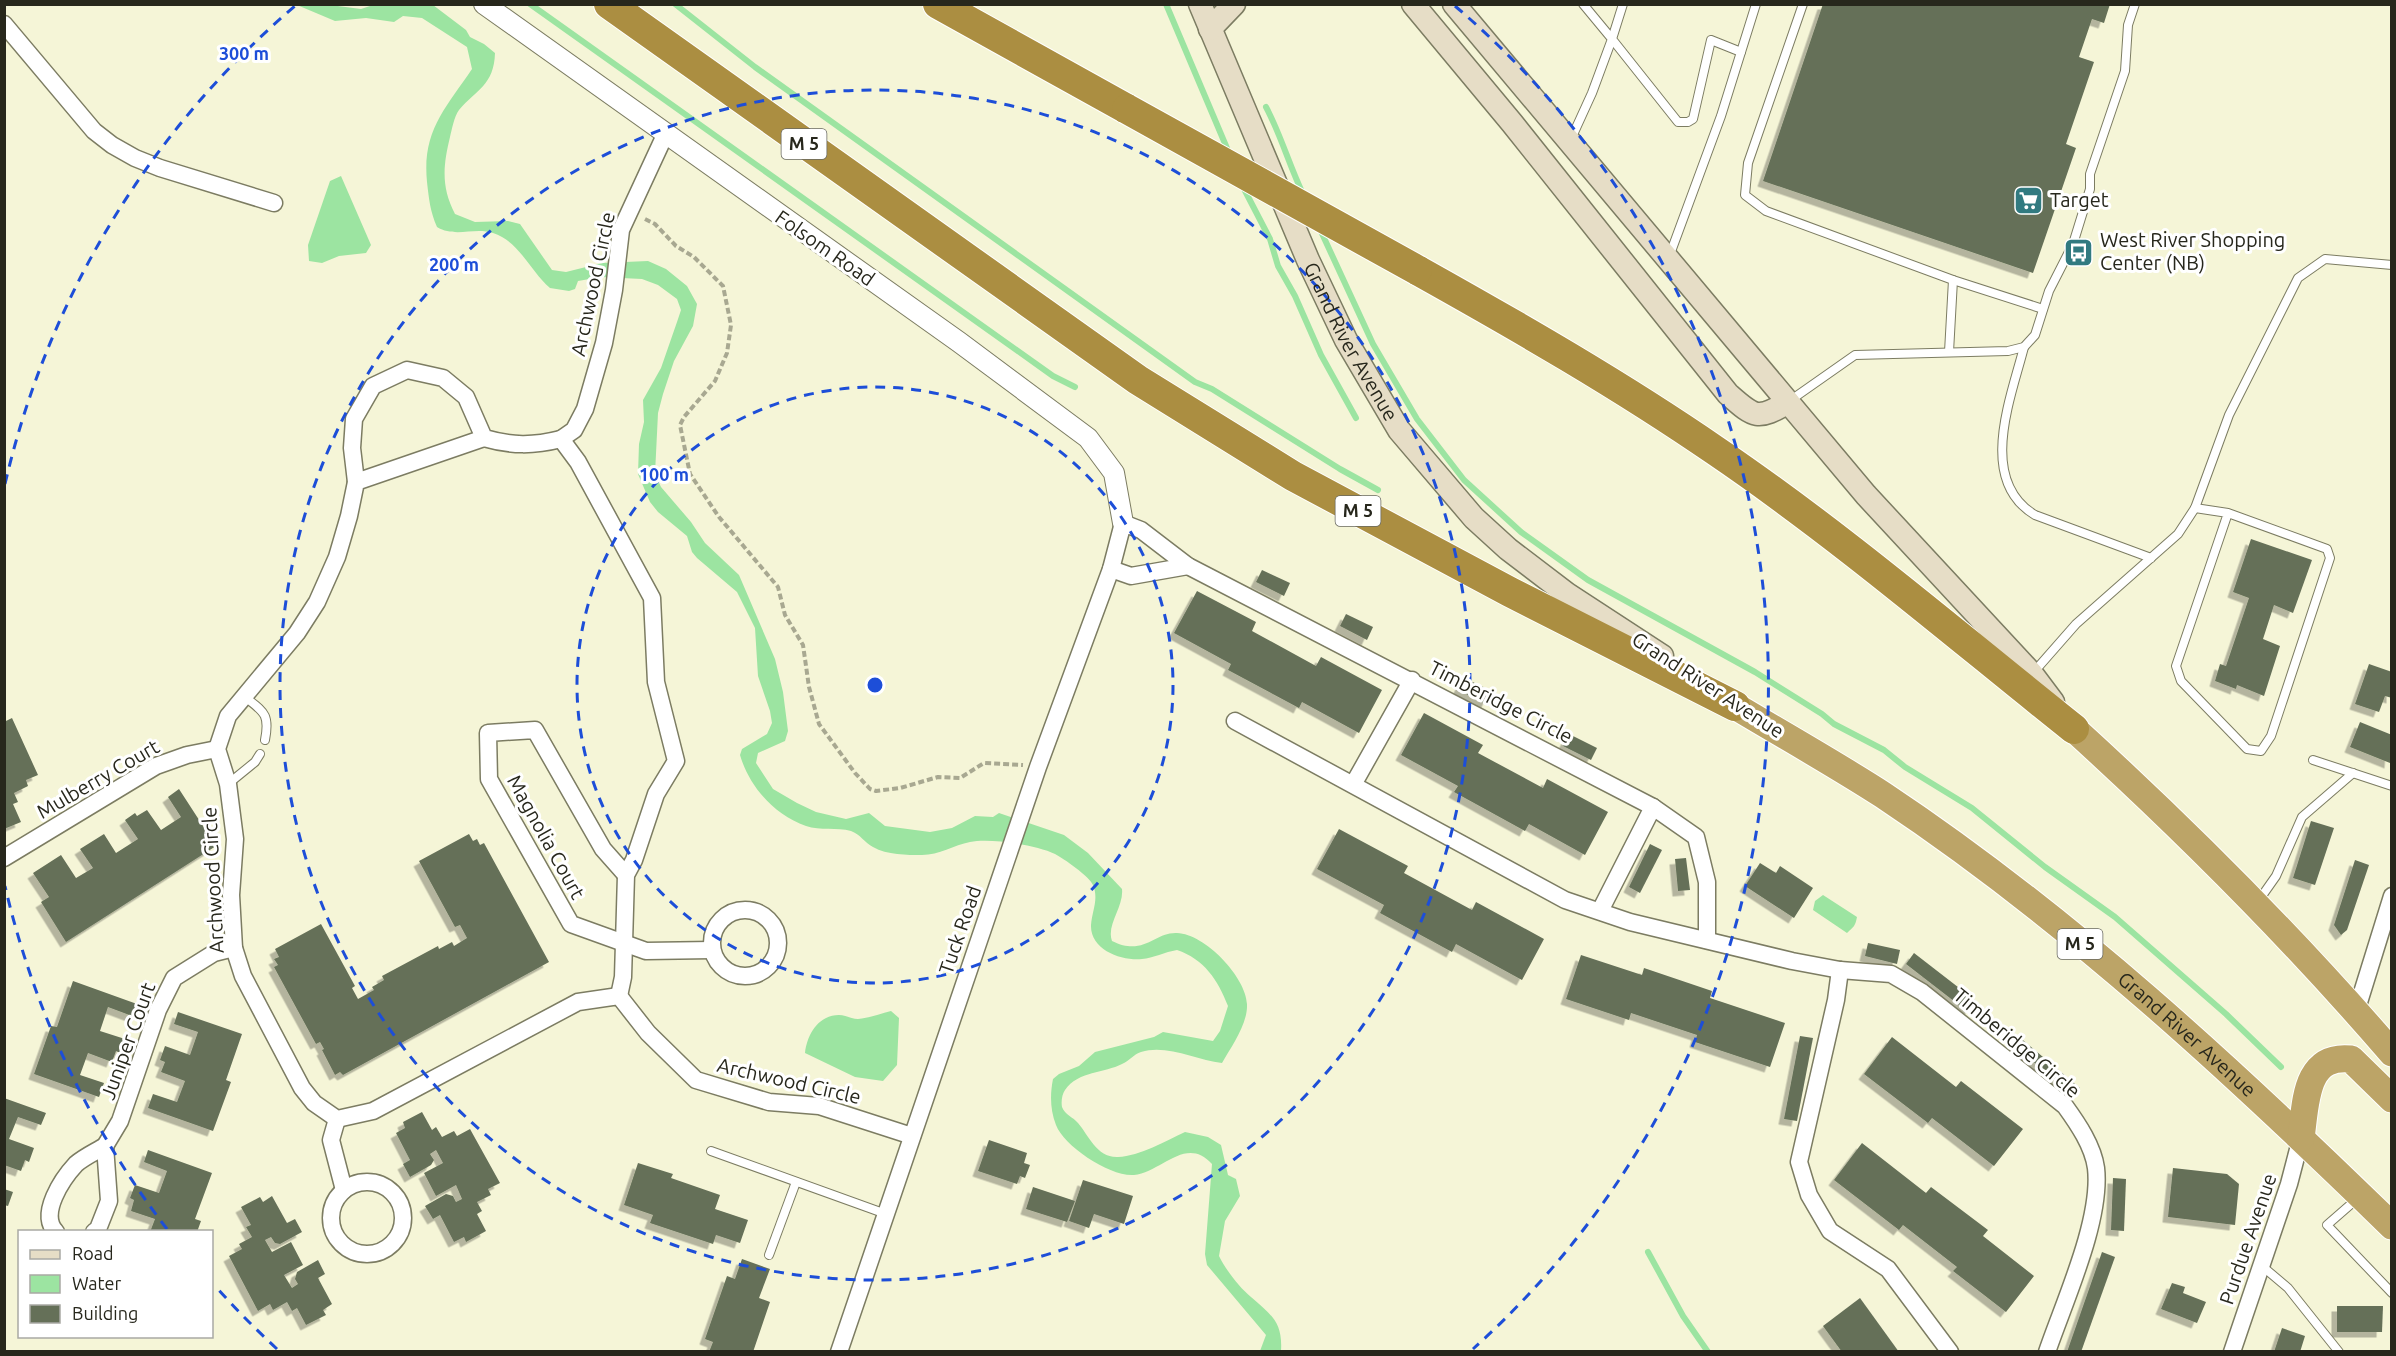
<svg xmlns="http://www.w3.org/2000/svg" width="2396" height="1356" font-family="Ubuntu,sans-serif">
<defs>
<filter id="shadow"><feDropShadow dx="-5.5" dy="5.5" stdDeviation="0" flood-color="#0004"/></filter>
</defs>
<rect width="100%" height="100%" fill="#f5f5d7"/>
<g fill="#9ce4a1">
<path d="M297 5H330L361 9 373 5H433L466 30 470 37 484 44 495 53C494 85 477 89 459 110 454 117 452 129 450 137 443 166 441 187 455 214L475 222 508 221 520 224 552 270 566 272 602 263 648 261 666 269 687 286 697 304 693 326 674 361 663 394 658 413 655 474 661 487 691 522 705 543 739 575 775 659 783 692 788 731 785 741 758 753 756 763 773 789 797 803 816 812 846 819 869 813 885 826 930 832 952 828 975 816 993 817 999 813 1064 835 1088 853 1122 889C1124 907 1106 925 1112 941 1144 957 1154 932 1177 933 1205 934 1246 977 1247 1004 1248 1024 1231 1047 1222 1063 1196 1060 1167 1044 1141 1052 1134 1054 1129 1061 1122 1064 1105 1073 1078 1071 1065 1090 1062 1094 1061 1102 1062 1107 1065 1115 1073 1117 1078 1123 1089 1136 1097 1158 1118 1157 1140 1156 1166 1141 1185 1132L1208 1137 1221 1145 1228 1175 1236 1179 1240 1196 1225 1221 1219 1256C1226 1270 1239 1287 1251 1297 1270 1314 1283 1321 1281 1351H1260L1266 1335 1207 1265 1205 1254 1212 1164C1186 1135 1162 1172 1134 1175 1110 1177 1064 1146 1056 1125 1050 1110 1050 1094 1053 1079L1059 1074 1079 1066 1095 1052 1154 1037 1163 1032 1213 1041 1220 1031 1228 1006C1218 980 1204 959 1177 950 1165 952 1153 958 1142 959 1122 961 1090 950 1091 925 1092 911 1099 899 1093 885 1090 877 1063 858 1055 854 1036 845 991 838 970 842 954 845 939 855 922 855 907 855 887 855 873 847 865 843 860 834 851 831 837 827 820 831 806 826 774 815 749 786 740 755L742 749 767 734 772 723 770 711 758 676 755 628 737 592 697 558 692 552 687 536 658 512 650 502 638 474 639 444 644 422 643 400 661 368 677 322 681 310 677 299 658 285 642 279 601 277 578 281 575 289 569 291 550 288C531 272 519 241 493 233 474 227 455 238 437 227 430 211 429 199 427 182 422 131 445 109 472 69L467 47 422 18 403 16 394 22 366 18 335 21Z"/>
<path d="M341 176 371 245 366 253 339 256 322 263 309 261 308 245 330 181Z"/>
<path d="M1823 895 1857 917C1855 927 1854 926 1847 933L1813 910 1815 901Z"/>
<path d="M891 1011 899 1018 897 1065 883 1081 855 1077 805 1053C807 1035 818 1015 839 1015 845 1015 852 1019 858 1019 869 1018 880 1014 891 1011Z"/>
</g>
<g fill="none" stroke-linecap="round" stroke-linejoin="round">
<g stroke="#9ce4a1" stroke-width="6">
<path d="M530 4 1053 376 1075 387"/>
<path d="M675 4 755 67 1195 382 1212 389 1340 469 1378 490"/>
<path d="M1166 4 1229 153"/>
<path d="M1266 107C1281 135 1289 165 1303 194"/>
<path d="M1242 185 1270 239 1278 266 1295 296 1321 355 1356 418"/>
<path d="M1319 227 1373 344 1417 419 1464 480 1521 532 1588 580 1755 672 1822 714 1834 724 1884 750 1905 767 1972 808 2045 867 2115 917 2226 1014 2281 1067"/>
<path d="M1648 1252 1683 1316 1708 1352"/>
</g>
</g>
<g fill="#657058" filter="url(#shadow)">
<path d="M1823 4H2110L2104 23 2092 19 2079 57 2094 62 2066 144 2076 148 2033 273 1763 181Z"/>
<path d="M2251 539 2312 560 2293 613 2274 605 2263 639 2280 646 2264 696 2237 685 2236 689 2215 681 2220 664 2226 666 2249 598 2233 592Z"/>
<path d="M1262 570 1290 583 1284 596 1256 582Z"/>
<path d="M1197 591 1256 622 1252 631 1316 666 1321 657 1382 690 1359 733 1302 702 1299 708 1228 670 1231 664 1174 633Z"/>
<path d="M1346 614 1373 627 1367 640 1340 626Z"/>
<path d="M2369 664 2392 672V698L2385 696 2379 712 2355 704Z"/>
<path d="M1464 678 1492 691 1486 704 1458 690Z"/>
<path d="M1424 713 1483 745 1478 753 1543 788 1547 779 1608 812 1585 855 1529 824 1525 831 1454 792 1458 786 1401 755Z"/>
<path d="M12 718 38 775 26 780 28 786 14 793 18 802 13 804 21 822 4 829V722Z"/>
<path d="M2360 722 2392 735 2390 763 2350 747Z"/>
<path d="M1569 734 1597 748 1591 760 1563 746Z"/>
<path d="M179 789 216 846 66 942 41 902 49 897 33 873 61 855 76 878 93 868 80 849 104 834 116 853 138 839 125 820 135 813 137 816 147 810 161 830 181 817 168 797Z"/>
<path d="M2311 821 2334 828 2315 885 2293 878Z"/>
<path d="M1339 829 1408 866 1404 873 1472 910 1476 902 1544 939 1522 980 1456 944 1452 952 1380 913 1384 905 1317 869Z"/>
<path d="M469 834 473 841 477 839 480 845 484 843 549 962 343 1075 340 1072 335 1075 322 1050 324 1049 320 1042 316 1044 274 967 278 965 274 959 279 957 275 949 321 924 355 986 352 988 358 999 374 990 372 987 384 980 382 976 438 946 439 949 452 942 454 946 467 938 460 925 455 927 419 861Z"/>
<path d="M1650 844 1662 850 1640 893 1629 887Z"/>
<path d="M1686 858 1690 890 1678 891 1675 859Z"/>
<path d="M2355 860 2369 865 2347 930 2341 935 2334 925Z"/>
<path d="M1760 863 1776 873 1780 866 1813 888 1794 918 1745 886Z"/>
<path d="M1868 943 1900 950 1897 964 1865 956Z"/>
<path d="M1914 953 1976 1001 1968 1012 1906 964Z"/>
<path d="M1581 955 1642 975 1644 968 1712 991 1710 998 1785 1023 1770 1067 1695 1042 1697 1035 1631 1013 1629 1020 1566 999Z"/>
<path d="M73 981 137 1004 132 1016 108 1007 100 1031 125 1039 120 1053 116 1051 112 1062 88 1053 80 1075 104 1083 99 1097 34 1074 51 1026 57 1027Z"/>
<path d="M178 1012 242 1034 226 1080 231 1082 213 1131 148 1108 153 1094 177 1102 185 1081 161 1072 165 1062 160 1060 165 1046 190 1055 198 1032 174 1024Z"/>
<path d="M1800 1036 1813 1038 1797 1121 1784 1119Z"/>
<path d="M2018 1036 2080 1088 2074 1096 2012 1044Z"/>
<path d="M1892 1037 1956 1087 1961 1081 2023 1129 1994 1166 1932 1118 1928 1123 1864 1074Z"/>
<path d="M4 1098 46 1113 41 1125 18 1117 9 1139 34 1148 29 1162 25 1160 21 1171 4 1165Z"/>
<path d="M422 1112 432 1130 436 1127 442 1137 454 1131 457 1136 470 1129 500 1183 488 1189 491 1195 477 1202 482 1211 477 1214 486 1231 466 1242 464 1237 454 1242 440 1215 433 1219 425 1206 446 1194 453 1196 456 1202 462 1199 456 1185 436 1196 424 1173 443 1163 436 1150 430 1154 434 1160 431 1165 410 1177 403 1164 410 1160 396 1133 405 1128 403 1122Z"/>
<path d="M989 1140 1027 1153 1024 1163 1030 1165 1025 1178 1020 1176 1017 1184 978 1171Z"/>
<path d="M1862 1143 1926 1193 1931 1187 1988 1230 1983 1236 2034 1276 2006 1312 1953 1271 1957 1267 1903 1225 1899 1230 1834 1180Z"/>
<path d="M148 1150 212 1173 195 1219 201 1221 197 1232H150L155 1219 131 1211 134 1200 130 1198 135 1185 159 1193 167 1171 144 1162Z"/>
<path d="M638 1163 673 1174 671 1178 720 1195 715 1209 748 1220 740 1243 716 1235 713 1244 650 1223 653 1215 624 1205Z"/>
<path d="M2173 1168 2227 1174 2239 1184 2235 1225 2168 1217Z"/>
<path d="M2113 1178 2126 1179 2124 1231 2111 1230Z"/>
<path d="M1083 1180 1133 1196 1124 1224 1094 1214 1089 1228 1069 1221Z"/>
<path d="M1033 1187 1075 1201 1067 1222 1026 1209Z"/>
<path d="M4 1189 13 1192 8 1206 4 1205Z"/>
<path d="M272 1196 287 1223 295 1219 302 1232 280 1244 275 1243 271 1237 265 1240 272 1252 291 1242 303 1265 284 1275 292 1288 298 1284 295 1279 297 1272 318 1260 325 1274 318 1278 332 1304 323 1310 326 1315 306 1325 297 1308 292 1311 287 1302 273 1310 270 1304 258 1311 229 1256 242 1249 239 1244 252 1237 246 1227 251 1225 241 1207 260 1197 263 1202Z"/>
<path d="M2102 1252 2115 1257 2081 1352H2067Z"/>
<path d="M742 1259 770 1269 759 1298 770 1302 753 1352H709L713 1342 705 1339 727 1276 735 1279Z"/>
<path d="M2172 1283 2185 1287 2183 1293 2206 1302 2197 1323 2161 1309Z"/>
<path d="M1860 1298 1899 1352H1842L1823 1326Z"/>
<path d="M2337 1306H2383L2382 1332H2337Z"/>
<path d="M2282 1328 2305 1336 2300 1352H2274Z"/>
</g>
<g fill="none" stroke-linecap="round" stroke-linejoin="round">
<defs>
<g id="service">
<path d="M1623 4 1612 39 1678 122H1688L1693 119 1711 40 1741 52"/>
<path d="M1803 4 1748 163 1745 195 1766 211 1953 280 1949 352"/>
<path d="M1571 139 1592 93 1612 39 1583 4"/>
<path d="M1669 257 1721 116 1756 4"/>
<path d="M1953 280 2043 309"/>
<path d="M2024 347C2011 398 1977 480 2035 515L2151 558"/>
<path d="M1788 402 1855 355 2008 351 2024 347 2035 335 2049 291 2073 244 2090 189V174L2125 71 2128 25 2135 4"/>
<path d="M2195 508 2228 513 2327 549 2330 558 2271 736 2261 751 2247 749 2181 681 2176 666 2228 513"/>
<path d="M2033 673 2076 624 2178 534 2195 508 2229 415 2298 278 2325 259 2392 265"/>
<path d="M245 697C264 712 270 714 265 740"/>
<path d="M2313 760 2392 786"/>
<path d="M228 784 255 762 260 754"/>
<path d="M2257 903 2276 876 2302 817 2353 773"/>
<path d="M711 1151 886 1214"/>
<path d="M2358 1198 2327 1225 2392 1293"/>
<path d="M769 1255 796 1182"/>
<path d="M2262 1266 2288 1288 2339 1352"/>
</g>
<g id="minor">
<path d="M4 24 94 131 112 145 135 158 160 168 274 203"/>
<path d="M484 438 356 482 349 516 337 557 317 602 297 633 228 716 217 749 228 784 235 839 231 895 234 948 243 976 302 1088 314 1103 337 1119 373 1111 578 1002 619 996 648 1033 696 1080 769 1102 819 1106 912 1136"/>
<path d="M561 439 574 430 585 409 604 343 614 290 621 230 665 135"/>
<path d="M356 482 352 448 354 419 373 386 407 370 443 378 466 397 484 438C512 446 533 446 561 439L578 462 652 598 656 682 676 761 656 794 634 860 626 875 623 977 619 996"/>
<path d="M1111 569 1131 576 1188 566"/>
<path d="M1235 721 1565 900 1630 922 1792 961 1840 970 1891 974 1922 992 2065 1106C2078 1124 2093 1146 2096 1168 2102 1220 2064 1302 2047 1352"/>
<path d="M1354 783 1412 680"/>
<path d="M4 858 156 766 187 755 217 749"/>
<path d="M626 875 603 849 535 730 488 733 489 779 571 924 646 951 712 950"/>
<circle cx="745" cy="943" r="33"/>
<path d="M1600 911 1653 807"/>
<path d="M1840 970 1836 1000 1799 1162 1809 1195 1830 1231 1888 1269 1950 1352"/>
<path d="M2356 1012 2392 896"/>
<path d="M337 1119 331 1140 344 1190"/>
<path d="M105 1146 120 1121 158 1010 174 978 214 953 234 948"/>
<circle cx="367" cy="1218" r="36"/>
<path d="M56 1232C38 1214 63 1178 76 1164 84 1157 95 1152 105 1146L109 1201 98 1229 94 1232"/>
<path d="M839 1352 1038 767 1111 569 1123 523 1141 530 1188 566 1653 807 1696 837 1707 882V940"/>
<path d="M2232 1352 2289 1184 2301 1138"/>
</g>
<path id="tertiary" d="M484 4 959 342 1088 438 1114 473 1123 523"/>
<g id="secondary">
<path id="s1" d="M1200 4 1308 260 1346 340 1399 430 1474 518 1508 549 1567 594 1662 656"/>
<path d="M1413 4 1512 123 1728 394C1754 417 1757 421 1788 402"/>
<path d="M1454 4 1866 495 2032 674 2053 702"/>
<path d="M1210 29 1234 4"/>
</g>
<g id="trunk">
<path id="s2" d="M1735 706C1785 736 1835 764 1883 795 2068 918 2233 1071 2392 1226"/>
<path d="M2074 729C2186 831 2293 938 2392 1053"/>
<path d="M2301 1138C2306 1104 2304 1054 2351 1059L2392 1099"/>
</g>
<g id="motorway">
<path d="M609 4 1138 380 1293 476 1510 592 1735 706"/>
<path d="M938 4 1127 109"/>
<path d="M1417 270C1519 327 1620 385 1716 451 1841 536 1956 635 2074 729"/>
</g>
</defs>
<use href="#service" stroke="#7c7c62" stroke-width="10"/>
<use href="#minor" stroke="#7c7c62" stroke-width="19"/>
<use href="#tertiary" stroke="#7c7c62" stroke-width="22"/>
<use href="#secondary" stroke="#7c7c62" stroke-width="25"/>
<use href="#trunk" stroke="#fff" stroke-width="29"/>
<use href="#motorway" stroke="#fff" stroke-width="32"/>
<path stroke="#a8a891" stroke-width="4" stroke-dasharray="6 3" stroke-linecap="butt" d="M645 219 655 224 676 246 694 257 723 286 731 325 727 353 715 381 684 417 680 425 690 474 719 517 778 587 785 615 803 645 809 687 819 724 855 773 870 789 876 791 900 788 938 777 960 778 984 763 1023 765"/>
<use href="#service" stroke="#fff" stroke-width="8"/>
<use href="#minor" stroke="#fff" stroke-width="16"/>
<use href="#tertiary" stroke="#fff" stroke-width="20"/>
<use href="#secondary" stroke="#e6ddc6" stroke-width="22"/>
<use href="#trunk" stroke="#bca467" stroke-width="27"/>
<use href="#motorway" stroke="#ab8e41" stroke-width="30"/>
<defs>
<path id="motorway-bridge" d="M1127 109 1417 270"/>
</defs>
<use href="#motorway-bridge" stroke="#fff" stroke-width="32" stroke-linecap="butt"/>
<use href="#motorway-bridge" stroke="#ab8e41" stroke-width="30"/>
</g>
<g fill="none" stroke="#1d4ed8" stroke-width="3" stroke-dasharray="10 8">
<circle cx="875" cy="685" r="298"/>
<circle cx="875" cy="685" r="595"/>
<path d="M277 1349A893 893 0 0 1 217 1288M167 1229A893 893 0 0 1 5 886M5 484A893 893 0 0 1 295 6M1455 6A893 893 0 0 1 1473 1349"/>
</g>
<defs>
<symbol id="supermarket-square" viewBox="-11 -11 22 22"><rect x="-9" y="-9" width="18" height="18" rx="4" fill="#317a80" stroke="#fff"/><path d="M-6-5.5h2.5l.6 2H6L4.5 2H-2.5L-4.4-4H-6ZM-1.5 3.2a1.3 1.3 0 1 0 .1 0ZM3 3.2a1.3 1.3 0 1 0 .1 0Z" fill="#fff"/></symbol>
<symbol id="bus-square" viewBox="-11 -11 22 22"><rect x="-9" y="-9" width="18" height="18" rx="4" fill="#317a80" stroke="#fff"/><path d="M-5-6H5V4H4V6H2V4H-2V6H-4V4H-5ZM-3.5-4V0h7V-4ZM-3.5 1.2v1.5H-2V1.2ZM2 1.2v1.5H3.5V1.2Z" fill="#fff"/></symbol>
</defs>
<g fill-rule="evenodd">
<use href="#supermarket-square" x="2012" y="184" width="33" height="33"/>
<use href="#bus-square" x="2062" y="236" width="33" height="33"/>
</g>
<g text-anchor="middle" stroke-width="6" stroke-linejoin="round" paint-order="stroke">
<g fill="#fff" stroke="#686860" stroke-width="1.5">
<rect x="781.5" y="129" width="45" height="30" rx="4.5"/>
<rect x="1335.5" y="496" width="45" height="30" rx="4.5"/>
<rect x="2057.5" y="929" width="45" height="30" rx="4.5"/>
</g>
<g font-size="18" font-weight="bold" fill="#27271c">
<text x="804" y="150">M 5</text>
<text x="1358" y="517">M 5</text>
<text x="2080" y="950">M 5</text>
</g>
<g font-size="20" fill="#27271c" stroke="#fff" text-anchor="start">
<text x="2050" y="207">Target</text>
<text x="2100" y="247">West River Shopping<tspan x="2100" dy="23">Center (NB)</tspan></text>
</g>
<g font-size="20" fill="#27271c" stroke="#fff">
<text transform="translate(825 248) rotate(35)" y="7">Folsom Road</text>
<text transform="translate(593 284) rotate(-78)" y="7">Archwood Circle</text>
<text dy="7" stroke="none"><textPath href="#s1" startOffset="370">Grand River Avenue</textPath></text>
<text transform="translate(1708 685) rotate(33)" y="7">Grand River Avenue</text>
<text transform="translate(1501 702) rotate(27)" y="7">Timberidge Circle</text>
<text transform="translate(98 779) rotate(-30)" y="7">Mulberry Court</text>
<text transform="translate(546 837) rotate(61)" y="7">Magnolia Court</text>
<text transform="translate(213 880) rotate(-93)" y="7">Archwood Circle</text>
<text transform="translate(960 930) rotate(-71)" y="7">Tuck Road</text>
<text dy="7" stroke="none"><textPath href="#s2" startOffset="560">Grand River Avenue</textPath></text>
<text transform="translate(128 1041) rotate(-70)" y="7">Juniper Court</text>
<text transform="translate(2017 1043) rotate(40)" y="7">Timberidge Circle</text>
<text transform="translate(789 1081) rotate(13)" y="7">Archwood Circle</text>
<text transform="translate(2248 1239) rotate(-71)" y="7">Purdue Avenue</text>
</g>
</g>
<circle cx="875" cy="685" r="9" fill="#1d4ed8" stroke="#fff" stroke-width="3"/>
<g font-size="18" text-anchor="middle" font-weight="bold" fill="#1d4ed8" stroke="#fff" stroke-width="6" stroke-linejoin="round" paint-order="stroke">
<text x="244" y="60">300 m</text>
<text x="454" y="271">200 m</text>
<text x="664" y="481">100 m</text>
</g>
<rect width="2396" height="1356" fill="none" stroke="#27271c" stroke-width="12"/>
<rect x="18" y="1230" width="195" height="108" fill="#ffffff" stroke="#a9a9a4" stroke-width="1.5"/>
<rect x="30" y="1250" width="30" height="9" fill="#e6ddc6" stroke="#a9a9a4" stroke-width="1.5"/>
<text x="72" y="1260" font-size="18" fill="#27271c">Road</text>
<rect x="30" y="1275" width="30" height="18" fill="#9ce4a1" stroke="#a9a9a4" stroke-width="1.5"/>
<text x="72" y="1290" font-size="18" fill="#27271c">Water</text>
<rect x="30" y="1305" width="30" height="18" fill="#657058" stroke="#a9a9a4" stroke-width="1.5"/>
<text x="72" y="1320" font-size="18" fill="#27271c">Building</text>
</svg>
